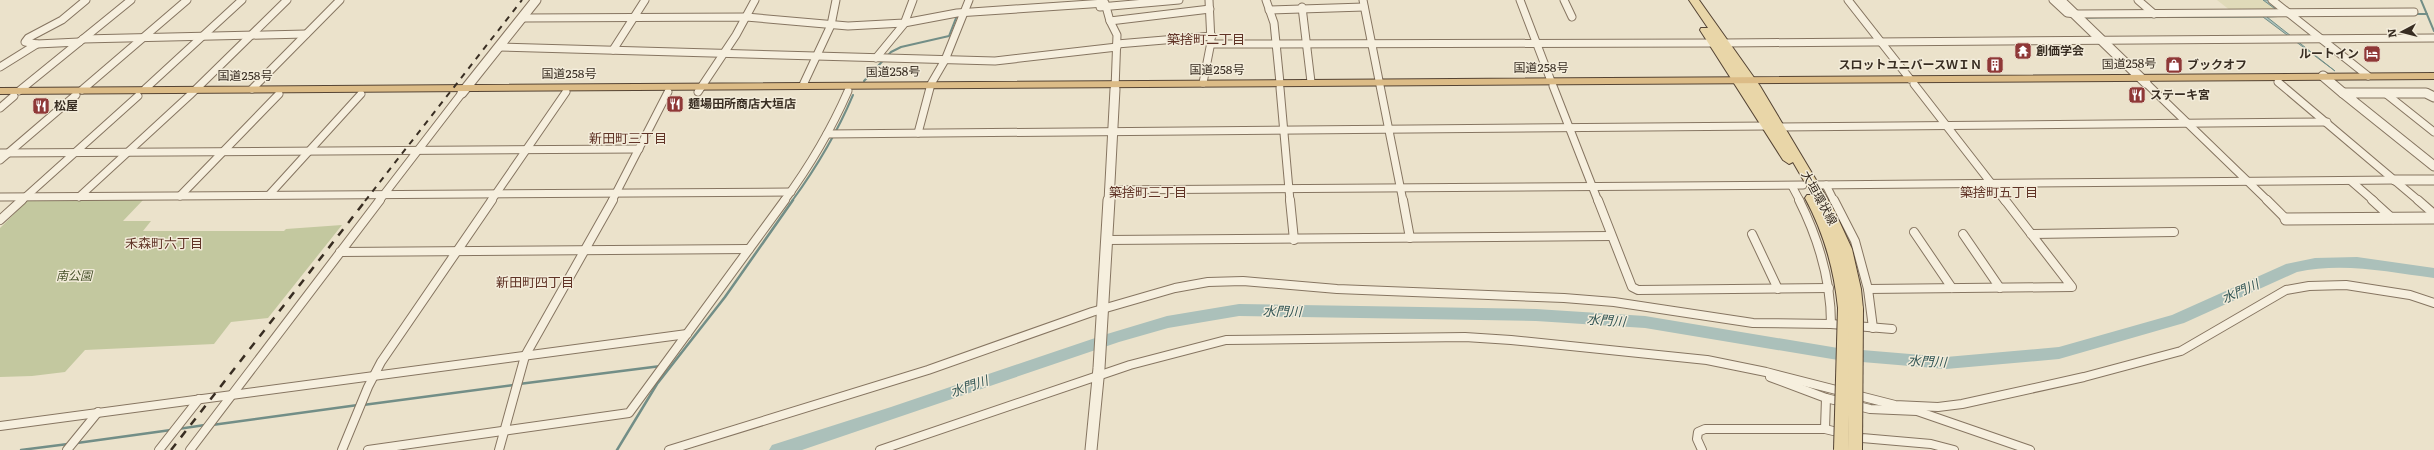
<svg xmlns="http://www.w3.org/2000/svg" width="2434" height="450" font-family="Literata,'Noto Sans JP',serif">
<rect width="100%" height="100%" fill="#ebe2cb"/>
<path fill="#e0dab9" d="M2217 0H2263L2278 11H2231Z"/>
<path fill="#c3c89f" d="M40 200H143L123 221H151L143 231H284L286 229 342 225 268 318 231 322 214 344 85 350 65 372 32 376 0 377V228L27 201Z"/>
<path fill="#abc0ba" stroke="#728e87" d="M2263 0H2268L2289 16 2267 17 2335 71 2263 17 2084 18 2278 11Z"/>
<g fill="none" stroke-linecap="round" stroke-linejoin="round">
<g stroke="#728e87" stroke-width="2">
<path d="M2421 0 2434 31"/>
<path d="M2414 14H2427"/>
<path d="M864 81 891 52 901 47 949 36 956 18 961 15"/>
<path d="M792 201C816 168 837 133 853 95"/>
</g>
<g stroke="#728e87" stroke-width="2.5">
<path d="M519 384 661 366"/>
<path d="M363 405 514 385"/>
<path d="M212 425 358 405"/>
<path d="M178 429 205 425"/>
<path d="M77 443 171 430"/>
<path d="M21 450 68 444"/>
<path d="M617 450 657 384 725 297 793 200"/>
</g>
<path fill="#abc0ba" fill-rule="evenodd" d="M2357 257 2434 268V278C2388 272 2343 262 2297 272L2184 323 2059 359 1946 369 1838 360 1645 328 1536 321 1239 316 1168 328 1119 342 802 450H769L772 445 891 407 1107 334 1167 316 1239 304 1536 309 1645 316 1838 348 1946 357 2059 347 2172 315 2286 264 2315 258Z"/>
<defs>
<g id="minor-far1">
<path d="M1266 0 1274 23 1280 83"/>
<path d="M1363 0 1403 201"/>
<path d="M1520 0 1551 81"/>
<path d="M1564 0 1572 17"/>
<path d="M1848 0 1910 79"/>
<path d="M2053 0 2067 13 2076 14 2414 12"/>
<path d="M2138 0 2154 14"/>
<path d="M2272 0 2368 76"/>
<path d="M1100 7 1179 0"/>
<path d="M1302 7 1311 82"/>
<path d="M1269 10 1364 7"/>
<path d="M523 18 746 17 848 26 904 23 957 13 1105 3 1110 21"/>
<path d="M83 39 306 34"/>
<path d="M1725 43 2434 38"/>
<path d="M37 44 25 42 28 38 62 20 86 0"/>
<path d="M1117 44 1212 36"/>
<path d="M1211 44 1714 43"/>
<path d="M499 47 995 61 1117 47"/>
<path d="M613 50 645 0"/>
<path d="M876 58 904 24 913 0"/>
<path d="M0 67 37 44 79 42"/>
<path d="M2278 82 2419 201"/>
<path d="M1203 83 1211 42 1209 0"/>
<path d="M2146 83 2268 201"/>
<path d="M1914 84 2005 201"/>
<path d="M803 85 831 25 836 0"/>
<path d="M1553 86 1598 201"/>
<path d="M1280 88 1290 201"/>
<path d="M145 89 242 0"/>
<path d="M252 89 340 0"/>
<path d="M1115 89 1117 35 1110 21 1210 9"/>
<path d="M82 90 187 0"/>
<path d="M19 91 131 0"/>
<path d="M698 92 736 35 755 0"/>
<path d="M2385 93 2434 132"/>
<path d="M0 108 14 96"/>
<path d="M1780 127 2327 122"/>
<path d="M918 133 931 84 945 60 969 0"/>
<path d="M827 134 1767 126"/>
<path d="M0 153 639 149"/>
<path d="M0 160 76 95"/>
<path d="M2351 181 2374 201"/>
<path d="M1813 185 2395 180"/>
<path d="M1826 185 1834 201"/>
<path d="M1792 186 1800 201"/>
<path d="M1109 190 1803 185"/>
<path d="M269 195 361 94"/>
<path d="M180 196 279 94"/>
<path d="M0 197 791 192"/>
<path d="M79 197 190 95 287 0"/>
<path d="M21 201 138 96"/>
<path d="M379 201 462 93"/>
<path d="M491 201 566 92"/>
<path d="M612 201 668 92"/>
<path d="M784 201C809 167 831 130 848 91"/>
</g>
<g id="minor">
<path d="M1290 200 1294 240"/>
<path d="M1403 200 1410 238"/>
<path d="M1598 200 1632 287 1638 290 1829 288"/>
<path d="M1799 200C1819 240 1831 280 1831 324"/>
<path d="M1834 200 1855 241 1868 289 1873 328"/>
<path d="M2267 200 2286 219"/>
<path d="M2372 200 2393 219"/>
<path d="M2418 200 2434 214"/>
<path d="M0 220 22 200"/>
<path d="M1914 232 1952 288"/>
<path d="M1752 234 1778 289"/>
<path d="M1963 234 2000 288"/>
<path d="M2031 234 2174 232"/>
<path d="M1107 240 1611 236"/>
<path d="M340 252 749 249"/>
<path d="M1868 289 2072 287 2005 200"/>
<path d="M1770 377 1826 398 1825 429"/>
<path d="M1826 398 1870 409 1917 411 2030 450"/>
<path d="M0 426 687 334"/>
<path d="M67 450 98 412"/>
<path d="M159 450 199 399"/>
<path d="M190 450 380 200"/>
<path d="M342 450 368 387 381 362 492 200"/>
<path d="M368 450 629 413 785 200"/>
<path d="M499 450 525 356 613 200"/>
<path d="M669 450 928 370 1092 312 1175 288 1208 282 1243 281 1337 289 1564 298 1614 302 1753 323 1831 324 1892 329"/>
<path d="M880 450 1130 365 1226 340 1465 337 1511 340 1707 360 1766 372 1895 405 1938 407 1962 404 2084 377 2181 351 2286 290 2309 286 2346 285 2410 295 2434 303"/>
<path d="M1702 450 1697 439 1698 432 1705 429H1825L1862 438 1931 444 1954 450"/>
</g>
<g id="tertiary-far1">
<path d="M2060 0 2146 83"/>
<path d="M2323 76 2343 93"/>
<path d="M462 93 536 0"/>
<path d="M2434 97 2426 93H2343L2434 166"/>
<path d="M2395 180H2434"/>
<path d="M1109 201 1115 89"/>
</g>
<g id="tertiary">
<path d="M2286 219 2434 218"/>
<path d="M1091 450 1099 368 1109 200"/>
</g>
<path id="primary" d="M1689 0H1699L1760 86 1834 210 1852 249 1861 289 1863 309 1861 312 1845 313 1838 308C1834 269 1824 233 1805 198L1807 195H1812L1793 162 1789 164 1783 160 1700 30 1701 28H1708Z"/>
<path id="trunk" d="M2434 73V79L0 94V88Z"/>
</defs>
<use href="#minor-far1" stroke="#867561" stroke-width="9"/>
<use href="#minor" stroke="#867561" stroke-width="10"/>
<use href="#tertiary-far1" stroke="#867561" stroke-width="11"/>
<use href="#tertiary" stroke="#867561" stroke-width="13"/>
<use href="#primary" stroke="#554434" stroke-width="2"/>
<use href="#trunk" stroke="#554434" stroke-width="2"/>
<use href="#minor-far1" stroke="#f6efde" stroke-width="7"/>
<use href="#minor" stroke="#f6efde" stroke-width="8"/>
<use href="#tertiary-far1" stroke="#f6efde" stroke-width="9"/>
<use href="#tertiary" stroke="#f6efde" stroke-width="11"/>
<use href="#primary" fill="#e9d6a8" fill-rule="evenodd"/>
<use href="#trunk" fill="#dcbc87" fill-rule="evenodd"/>
<path stroke="#382d22" stroke-width="2" stroke-dasharray="6 6" stroke-linecap="butt" d="M365 201 522 0"/>
<path stroke="#382d22" stroke-width="2.5" stroke-dasharray="8 8" stroke-linecap="butt" d="M171 450 366 200"/>
<defs>
<g id="primary-bridge">
<path d="M1841 450 1845 308"/>
<path d="M1855 450 1856 309"/>
</g>
</defs>
<use href="#primary-bridge" stroke="#554434" stroke-width="16" stroke-linecap="butt"/>
<use href="#primary-bridge" stroke="#e9d6a8" stroke-width="14"/>
</g>
<defs>
<symbol id="temple-square" viewBox="-11 -11 22 22"><rect x="-9" y="-9" width="18" height="18" rx="4" fill="#8f3837" stroke="#f3ecda"/><path d="M0-6L5-2H3V0L6.5 2.5H4V6H1.5V3h-3V6H-4V2.5H-6.5L-3 0V-2H-5Z" fill="#fff"/></symbol>
<symbol id="hotel-square" viewBox="-11 -11 22 22"><rect x="-9" y="-9" width="18" height="18" rx="4" fill="#8f3837" stroke="#f3ecda"/><path d="M-6-4.5h1.5V1H6V5H4.5V3h-9V5H-6ZM-4 0a1.8 1.8 0 1 1 3.6 0ZM.5 0V-2.5h3Q6-2.5 6 0Z" fill="#fff"/></symbol>
<symbol id="building-square" viewBox="-11 -11 22 22"><rect x="-9" y="-9" width="18" height="18" rx="4" fill="#8f3837" stroke="#f3ecda"/><path d="M-4-6H4V6H1V3H-1V6H-4ZM-2.5-4.3h1.7v1.8h-1.7ZM.8-4.3h1.7v1.8H.8ZM-2.5-1h1.7V.8h-1.7ZM.8-1h1.7V.8H.8Z" fill="#fff"/></symbol>
<symbol id="shop-square" viewBox="-11 -11 22 22"><rect x="-9" y="-9" width="18" height="18" rx="4" fill="#8f3837" stroke="#f3ecda"/><path d="M-5-2.5h2.3a2.7 3.5 0 0 1 5.4 0H5L5.5 6h-11ZM-1.5-2.5h3a1.5 2.3 0 0 0-3 0Z" fill="#fff"/></symbol>
<symbol id="restaurant-square" viewBox="-11 -11 22 22"><rect x="-9" y="-9" width="18" height="18" rx="4" fill="#8f3837" stroke="#f3ecda"/><path d="M-5-6h1v4h1v-4h1v4h1v-4h1v5L-1.5 .5V6h-2V.5L-5-1ZM5-6V6H3V1.5H1.5Q1.5-4 5-6Z" fill="#fff"/></symbol>
</defs>
<g fill-rule="evenodd">
<use href="#temple-square" x="2013" y="41" width="20" height="20"/>
<use href="#hotel-square" x="2362" y="44" width="20" height="20"/>
<use href="#building-square" x="1985" y="55" width="20" height="20"/>
<use href="#shop-square" x="2164" y="55" width="20" height="20"/>
<use href="#restaurant-square" x="2127" y="85" width="20" height="20"/>
<use href="#restaurant-square" x="665" y="94" width="20" height="20"/>
<use href="#restaurant-square" x="31" y="96" width="20" height="20"/>
</g>
<g text-anchor="middle" stroke-width="3" stroke-linejoin="round" paint-order="stroke">
<g font-size="12" font-weight="bold" fill="#382d22" stroke="#f3ecda" text-anchor="start">
<text x="2036" y="55">創価学会</text>
<text x="2359" y="58" text-anchor="end">ルートイン</text>
<text x="1982" y="69" text-anchor="end">スロットユニバースＷＩＮ</text>
<text x="2187" y="69">ブックオフ</text>
<text x="2150" y="99">ステーキ宮</text>
<text x="688" y="108">麺場田所商店大垣店</text>
<text x="54" y="110">松屋</text>
</g>
<g font-size="12" fill="#382d22" stroke="#f3ecda">
<text transform="translate(2129 64) rotate(-1)" y="4">国道258号</text>
<text x="1541" y="72">国道258号</text>
<text x="1217" y="74">国道258号</text>
<text transform="translate(893 72) rotate(-1)" y="4">国道258号</text>
<text x="569" y="78">国道258号</text>
<text x="245" y="80">国道258号</text>
<text transform="translate(1819 198) rotate(61)" y="4">大垣環状線</text>
</g>
<g font-size="12" font-style="italic" fill="#48522b" stroke="#f3ecda">
<text x="74" y="280">南公園</text>
</g>
<g font-size="13" fill="#603326" stroke="#f3ecda">
<text x="1206" y="44">築捨町二丁目</text>
<text x="628" y="143">新田町三丁目</text>
<text x="1148" y="197">築捨町三丁目</text>
<text x="1999" y="197">築捨町五丁目</text>
<text x="164" y="248">禾森町六丁目</text>
<text x="535" y="287">新田町四丁目</text>
</g>
<g font-size="13" font-style="italic" fill="#335655" stroke="#f3ecda">
<text transform="translate(2240 291) rotate(-24)" y="5">水門川</text>
<text transform="translate(1282 311) rotate(1)" y="5">水門川</text>
<text transform="translate(1606 320) rotate(4)" y="5">水門川</text>
<text transform="translate(1927 361) rotate(3)" y="5">水門川</text>
<text transform="translate(969 386) rotate(-19)" y="5">水門川</text>
</g>
</g>
<g transform="translate(2402 32) rotate(263)" stroke="#f3ecda" stroke-width="3" paint-order="stroke">
<path d="M0-3L7 15L0 10L-7 15Z" fill="#382d22"/>
<text y="-6" font-size="11" font-weight="bold" text-anchor="middle" fill="#382d22">N</text>
</g>
</svg>
